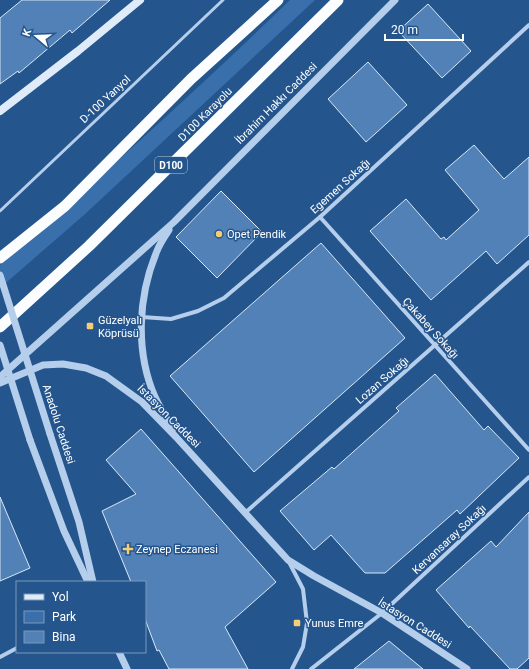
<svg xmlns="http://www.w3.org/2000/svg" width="529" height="669" font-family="Roboto,sans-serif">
<rect width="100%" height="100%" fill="#24558d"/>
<path fill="#396faa" d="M290 0H315L84 215 0 288V265C98 179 196 91 290 0Z"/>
<g fill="#5181b6" stroke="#d8e8f8">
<path d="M22 0H110L72 33 70 30 19 73 18 71 0 84V18Z"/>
<path d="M428 4 471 51 442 78 398 31Z"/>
<path d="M368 62 407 105 366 142 328 99Z"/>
<path d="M474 145 504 179 529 157V235L497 264 486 251 431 300 370 231 406 199 441 239 444 237 446 240 479 210 445 170Z"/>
<path d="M221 191 262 232 217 278 176 237Z"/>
<path d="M321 243 405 338 254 472 170 376Z"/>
<path d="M435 374 484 430 488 426 519 458 460 514 457 510 385 573H365L331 535 314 550 280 511 332 467 334 469 399 411 396 408Z"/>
<path d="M141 429 276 582 225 627 248 669H169L159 650 157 651 145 619V582H131L102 511 136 494 106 460Z"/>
<path d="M0 497 30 568 0 581Z"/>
<path d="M529 512V658L517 669H510L470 626 469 628 436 590 491 541 496 547Z"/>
<path d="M389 641 423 669H354Z"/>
</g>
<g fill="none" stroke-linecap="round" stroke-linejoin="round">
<path stroke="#b4ceeb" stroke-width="3" d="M0 211 223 0"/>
<g stroke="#b4ceeb" stroke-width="4">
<path d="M320 217 529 450"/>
<path d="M142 317 171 319 198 311 224 298 320 217 529 25"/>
<path d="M246 512 529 262"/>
<path d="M289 562 303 589 307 623 303 647 292 669"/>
<path d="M0 657 17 648"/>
<path d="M311 669 382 613 529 477"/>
</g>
<g stroke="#b4ceeb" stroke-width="7">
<path d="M169 230C165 236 160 243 157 251 138 296 135 351 155 397 160 408 167 419 173 429"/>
<path d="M0 377 174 222 395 0"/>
<path d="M0 383 43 365 63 364 86 368 106 376 142 402 176 437 288 560 314 576 382 613 467 669"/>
<path d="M50 434 79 522 93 582"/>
<path d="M30 440 64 531 88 582"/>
<path d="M119 652 127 669"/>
</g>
<path stroke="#dfebf9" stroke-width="8" d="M0 111 78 51 140 0"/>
<g stroke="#fcfdff" stroke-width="11">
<path d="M0 258 65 206 191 79 278 0"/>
<path d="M0 327 89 246 338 0"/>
</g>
<g stroke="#b4ceeb" stroke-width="7">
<path d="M0 275 50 434"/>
<path d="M0 345 30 440"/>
</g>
</g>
<g fill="#f5cd77" stroke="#24558d" stroke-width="1.5">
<circle cx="219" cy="234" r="4"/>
<rect x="86" y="322" width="8" height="8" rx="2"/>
<path d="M126 543h4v4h4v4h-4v4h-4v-4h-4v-4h4z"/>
<rect x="293" y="619" width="8" height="8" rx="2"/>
</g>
<g text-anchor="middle" stroke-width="3" stroke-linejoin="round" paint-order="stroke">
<rect fill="#24558d" stroke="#bdccdd" stroke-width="1" x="155" y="157" width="32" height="16" rx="3"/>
<g font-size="10" font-weight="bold" fill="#fff">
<text x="171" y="169">D100</text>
</g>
<g font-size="11" fill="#fff" stroke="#24558d">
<text transform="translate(105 99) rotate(-43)" y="4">D-100 Yanyol</text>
<text transform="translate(276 103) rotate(-45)" y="4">İbrahim Hakkı Caddesi</text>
<text transform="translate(205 114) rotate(-45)" y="4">D100 Karayolu</text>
<text transform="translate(340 186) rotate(-42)" y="4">Egemen Sokağı</text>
<text transform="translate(431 328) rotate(48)" y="4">Çakabey Sokağı</text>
<text transform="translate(382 380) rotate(-41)" y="4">Lozan Sokağı</text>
<text transform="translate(169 416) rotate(45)" y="4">İstasyon Caddesi</text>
<text transform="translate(59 424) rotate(72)" y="4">Anadolu Caddesi</text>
<text transform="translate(449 539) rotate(-43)" y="4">Kervansaray Sokağı</text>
<text transform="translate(415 623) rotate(32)" y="4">İstasyon Caddesi</text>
</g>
<g font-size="11" fill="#fff" stroke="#24558d" text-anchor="start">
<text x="227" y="238">Opet Pendik</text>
<text x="98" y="324">Güzelyalı<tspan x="98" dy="13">Köprüsü</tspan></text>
<text x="136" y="553">Zeynep Eczanesi</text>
<text x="305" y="627">Yunus Emre</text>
</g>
</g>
<rect x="16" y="581" width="130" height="72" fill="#24558d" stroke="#7c99bb"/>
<rect x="24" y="594" width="20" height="6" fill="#dfebf9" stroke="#7c99bb"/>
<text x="52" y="601" font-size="12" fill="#ffffff">Yol</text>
<rect x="24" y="611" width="20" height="12" fill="#396faa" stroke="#7c99bb"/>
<text x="52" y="621" font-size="12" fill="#ffffff">Park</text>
<rect x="24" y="631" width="20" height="12" fill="#5181b6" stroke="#7c99bb"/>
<text x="52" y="641" font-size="12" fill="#ffffff">Bina</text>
<g transform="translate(36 36) rotate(289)" stroke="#24558d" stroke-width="3" paint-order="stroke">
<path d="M0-3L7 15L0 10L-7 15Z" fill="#ffffff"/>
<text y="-6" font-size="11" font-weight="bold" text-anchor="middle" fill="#ffffff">K</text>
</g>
<path d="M385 34v6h78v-6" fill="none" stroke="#ffffff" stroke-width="2"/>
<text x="391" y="34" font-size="12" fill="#ffffff" stroke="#24558d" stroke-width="3" paint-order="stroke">20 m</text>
</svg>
